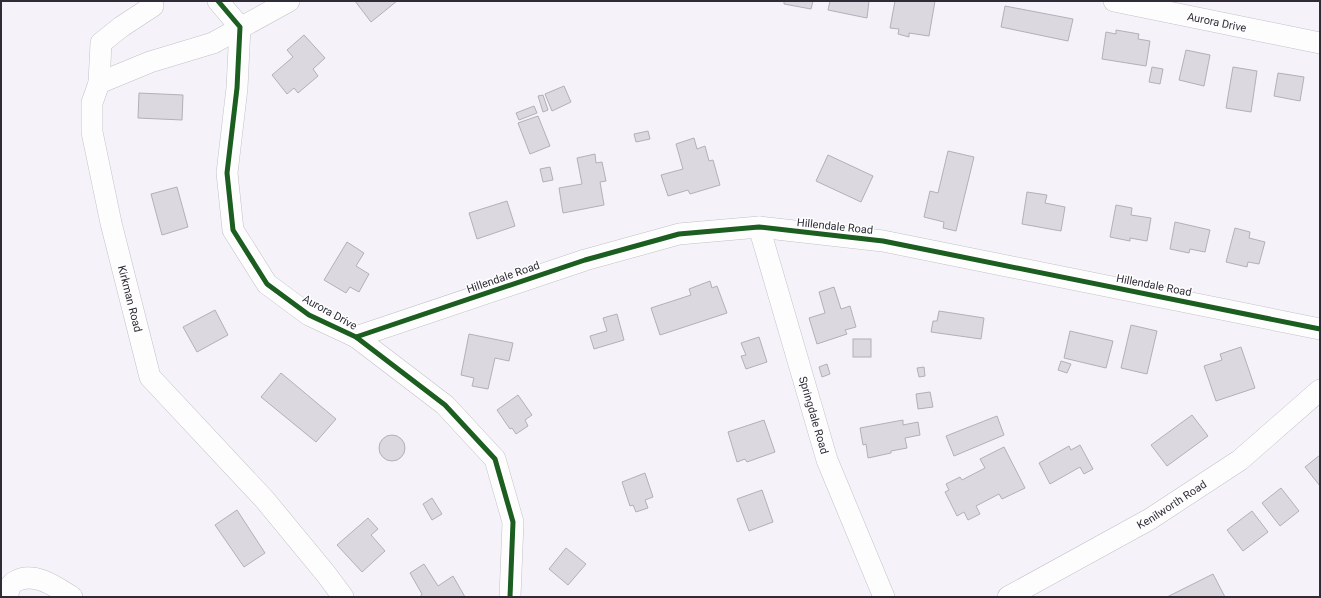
<svg xmlns="http://www.w3.org/2000/svg" width="1321" height="598" font-family="Roboto,sans-serif">
<rect width="100%" height="100%" fill="#f5f3f9"/>
<g fill="#dbd8e0" stroke="#b2b0b8">
<path d="M355 1H397L371 22Z"/>
<path d="M784 1H813L811 9 784 4Z"/>
<path d="M830 1H869L867 18 828 10Z"/>
<path d="M895 1H935L929 36 909 33V37L898 34 899 29 890 28Z"/>
<path d="M1005 6 1073 19 1068 41 1001 27Z"/>
<path d="M1116 30 1139 34 1138 39 1150 41 1146 66 1102 59 1106 32 1116 34Z"/>
<path d="M304 35 325 58 313 69 318 76 298 93 294 88 287 94 272 75 293 57 287 50Z"/>
<path d="M1186 50 1210 55 1204 86 1179 80Z"/>
<path d="M1152 67 1163 69 1160 84 1149 82Z"/>
<path d="M1233 67 1257 71 1251 112 1226 108Z"/>
<path d="M1278 73 1304 77 1300 101 1274 96Z"/>
<path d="M564 86 571 102 552 111 545 94Z"/>
<path d="M139 93 183 95 182 120 138 118Z"/>
<path d="M543 95 548 110 543 112 538 96Z"/>
<path d="M534 106 537 113 519 120 516 113Z"/>
<path d="M538 116 550 146 530 154 518 123Z"/>
<path d="M648 131 650 139 636 142 634 134Z"/>
<path d="M694 138 697 149 705 146 709 161 713 160 720 185 690 194 688 190 668 196 661 175 683 169 676 144Z"/>
<path d="M948 151 974 157 956 231 943 228 944 222 924 217 930 191 938 193Z"/>
<path d="M595 154 596 163 602 162 606 181 600 182 604 205 563 213 559 188 582 184 577 158Z"/>
<path d="M828 155 873 176 861 202 816 181Z"/>
<path d="M550 167 553 180 543 182 540 169Z"/>
<path d="M177 187 188 227 162 235 151 194Z"/>
<path d="M1027 192 1047 195 1045 203 1065 207 1061 231 1022 224Z"/>
<path d="M507 201 515 226 477 239 469 213Z"/>
<path d="M1116 205 1132 208 1131 215 1151 218 1147 241 1130 238V241L1110 237Z"/>
<path d="M1175 222 1210 230 1205 252 1190 249 1189 253 1170 249Z"/>
<path d="M1235 228 1250 232 1249 238 1265 242 1259 264 1248 262 1247 267 1226 262Z"/>
<path d="M347 242 364 253 356 266 369 274 359 292 350 287 346 293 324 280Z"/>
<path d="M710 281 712 288 717 286 727 313 660 335 651 308 691 295 689 289Z"/>
<path d="M834 287 841 309 850 306 856 327 845 330 847 334 817 344 809 318 825 313 819 292Z"/>
<path d="M215 310 228 335 197 352 183 327Z"/>
<path d="M939 311 984 318 981 339 931 332 933 321H937Z"/>
<path d="M617 314 624 340 594 349 590 336 607 331 603 318Z"/>
<path d="M1131 325 1157 331 1147 374 1121 368Z"/>
<path d="M1070 331 1113 341 1106 368 1064 358Z"/>
<path d="M469 334 513 343 509 361 495 358 488 389 472 386 474 378 461 375Z"/>
<path d="M759 337 767 362 746 369 741 356 746 355 741 343Z"/>
<rect x="853" y="339" width="18" height="18"/>
<path d="M1241 347 1255 388 1216 401 1204 366 1222 360 1220 354Z"/>
<path d="M1061 361 1071 364 1067 373 1058 370Z"/>
<path d="M827 364 830 374 822 377 819 367Z"/>
<path d="M924 367 925 376 919 377 917 368Z"/>
<path d="M281 373 336 419 316 442 261 397Z"/>
<path d="M930 392 933 407 918 409 916 394Z"/>
<path d="M518 395 532 415 525 420 528 426 516 434 512 428 510 429 497 410Z"/>
<path d="M1192 415 1208 436 1167 466 1151 445Z"/>
<path d="M997 416 1004 435 954 456 946 436Z"/>
<path d="M764 420 775 452 747 462 745 459 737 462 728 432Z"/>
<path d="M903 420V425L918 422 920 435 905 438 907 448 891 451V453L868 458 866 444 863 445 860 428Z"/>
<circle cx="392" cy="448" r="13"/>
<path d="M1080 445 1093 469 1084 474 1080 467 1050 484 1039 463 1069 446 1071 450Z"/>
<path d="M1004 447 1025 488 1002 499 999 494 976 506 980 514 968 520 964 512 957 516 945 492 949 490 946 484 960 477 962 480 985 468 980 459Z"/>
<path d="M1320 455V486L1305 467Z"/>
<path d="M645 473 653 497 645 500 648 508 636 512 633 505 630 506 622 482Z"/>
<path d="M1281 488 1299 511 1280 526 1262 503Z"/>
<path d="M762 490 773 522 749 531 737 499Z"/>
<path d="M432 498 442 514 432 520 423 504Z"/>
<path d="M237 510 265 553 244 567 215 525Z"/>
<path d="M1252 511 1268 532 1243 551 1227 530Z"/>
<path d="M368 518 378 529 371 535 385 551 362 572 337 545Z"/>
<path d="M566 548 586 564 568 585 549 569Z"/>
<path d="M424 564 438 586 453 576 465 597H420L422 594 410 573Z"/>
<path d="M1213 574 1225 597H1167Z"/>
</g>
<g fill="none" stroke-linecap="round" stroke-linejoin="round">
<defs>
<g id="minor">
<path d="M218 1 240 27"/>
<path id="s1" d="M289 1 213 43 150 62 99 83 92 103V132L111 223 150 377 265 500 326 574 343 597"/>
<path id="s2" d="M1114 1 1320 43"/>
<path d="M240 27 237 88 227 173 233 230 267 284 309 315 356 337 445 405 495 459 513 522 510 597"/>
<path d="M99 83 101 43 121 27 153 6"/>
<path id="s3" d="M759 227 827 460 884 597"/>
<path d="M356 337 585 260 679 234 759 227 883 241 1320 329"/>
<path d="M8 597C8 590 10 584 16 581 35 571 56 587 72 597"/>
<path id="s4" d="M1008 597 1150 519 1240 460 1320 390"/>
</g>
</defs>
<use href="#minor" stroke="#c3c0c8" stroke-width="22"/>
<use href="#minor" stroke="#fefdfe" stroke-width="21"/>
<defs>
<g id="cycleway">
<path d="M218 1 240 27 237 88 227 173 233 230 267 284 309 315 356 337 445 405 495 459 513 522 510 597"/>
<path d="M356 337 585 260 679 234 759 227 883 241 1320 329"/>
</g>
</defs>
<use href="#cycleway" stroke="#fff" stroke-width="8"/>
<use href="#cycleway" stroke="#1b5e20" stroke-width="5"/>
</g>
<g text-anchor="middle" stroke-width="3" stroke-linejoin="round" paint-order="stroke">
<g font-size="11" fill="#2f2c37" stroke="#fff">
<text dy="4" stroke="none"><textPath href="#s2" startOffset="105">Aurora Drive</textPath></text>
<text transform="translate(835 226) rotate(6)" y="4">Hillendale Road</text>
<text transform="translate(503 277) rotate(-19)" y="4">Hillendale Road</text>
<text transform="translate(1154 285) rotate(11)" y="4">Hillendale Road</text>
<text dy="4" stroke="none"><textPath href="#s1" startOffset="429">Kirkman Road</textPath></text>
<text transform="translate(330 312) rotate(29)" y="4">Aurora Drive</text>
<text dy="4" stroke="none"><textPath href="#s3" startOffset="196">Springdale Road</textPath></text>
<text dy="4" stroke="none"><textPath href="#s4" startOffset="188">Kenilworth Road</textPath></text>
</g>
</g>
<rect width="1321" height="598" fill="none" stroke="#2f2c37" stroke-width="4"/>
</svg>
